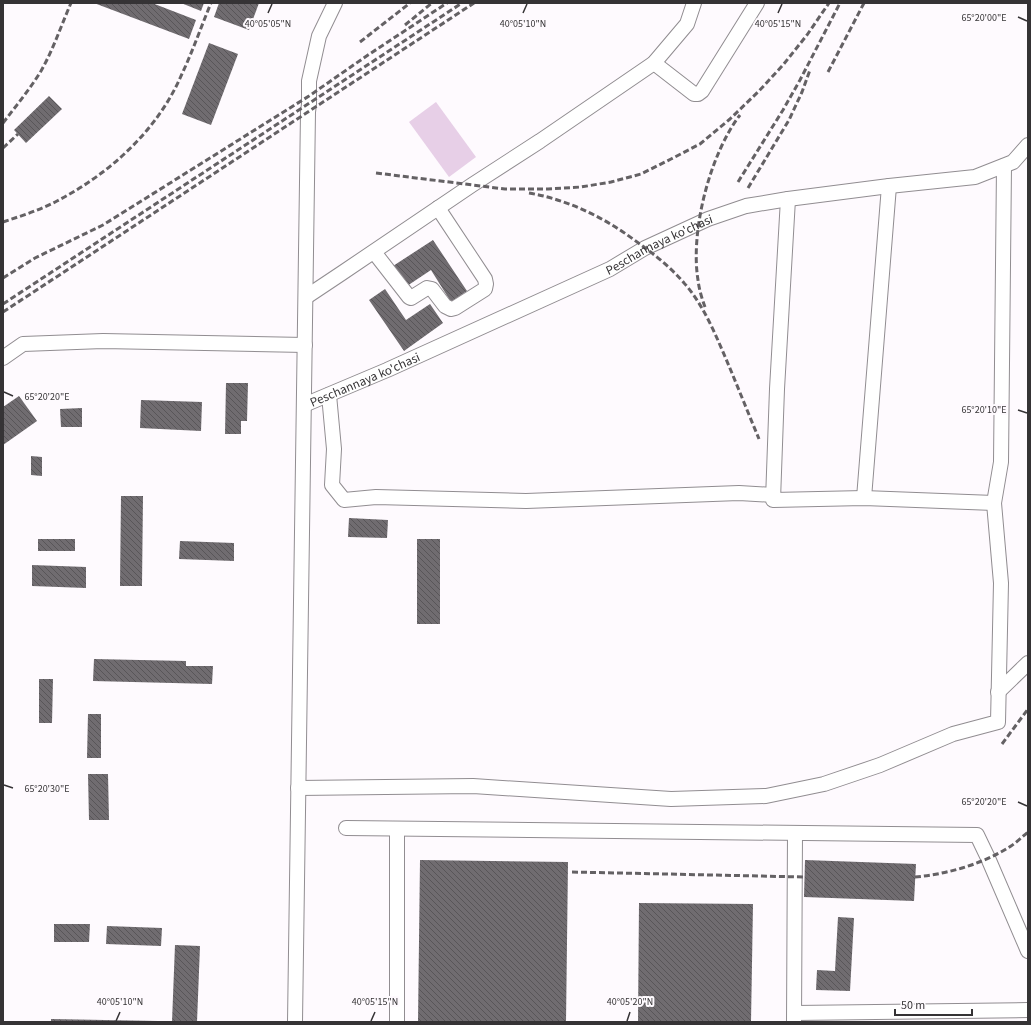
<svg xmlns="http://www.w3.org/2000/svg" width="1031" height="1025" font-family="'Source Sans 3',sans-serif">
<defs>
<pattern id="building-back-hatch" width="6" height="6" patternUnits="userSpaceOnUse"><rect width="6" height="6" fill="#706c70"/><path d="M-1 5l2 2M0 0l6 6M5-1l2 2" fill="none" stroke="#585558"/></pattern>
</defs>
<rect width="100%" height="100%" fill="#fefafe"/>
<path fill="#e7cfe7" d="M436 102 476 157 449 177 409 122Z"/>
<g fill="url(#building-back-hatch)">
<path d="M94 3H152L196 20 189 39Z"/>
<path d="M181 3H204L201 11Z"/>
<path d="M219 3H259L249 30 214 17Z"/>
<path d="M209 43 238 54 211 125 182 114Z"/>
<path d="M49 96 62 109 26 143 14 130Z"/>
<path d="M433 240 467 291 451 302 431 270 407 286 393 266Z"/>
<path d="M385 289 406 320 430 304 443 323 404 351 369 300Z"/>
<path d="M226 383H248L247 421H241V434H225Z"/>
<path d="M19 396 37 421 3 445V407Z"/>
<path d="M141 400 202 402 201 431 140 428Z"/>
<path d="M82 408V427H61L60 409Z"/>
<path d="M31 456 42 457V476L31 475Z"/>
<path d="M121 496H143L142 586H120Z"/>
<path d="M349 518 388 520 387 538 348 537Z"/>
<rect x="38" y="539" width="37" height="12"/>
<rect x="417" y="539" width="23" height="85"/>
<path d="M180 541 234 543V561L179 559Z"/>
<path d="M32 565 86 567V588L32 586Z"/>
<path d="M94 659 186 661V666H213L212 684 93 681Z"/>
<path d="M39 679H53L52 723H39Z"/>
<path d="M88 714H101V758H87Z"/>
<path d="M88 774H108L109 820H89Z"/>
<path d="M420 860 568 862 566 1022H418Z"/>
<path d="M805 860 916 864 914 901 804 897Z"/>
<path d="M639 903 753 904 751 1022H638Z"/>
<path d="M838 917 854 918 850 991 816 990 817 970 835 971Z"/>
<path d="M54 924H90L89 942H54Z"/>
<path d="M107 926 162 928 161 946 106 944Z"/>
<path d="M175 945 200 946 197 1022H172Z"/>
<path d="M51 1019 158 1021V1022H51Z"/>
</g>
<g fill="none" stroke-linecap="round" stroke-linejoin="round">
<defs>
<g id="minor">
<path d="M654 63 694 94H698L702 91 757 3"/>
<path d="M788 199 777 389 773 500 864 498 994 503"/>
<path d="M374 252 409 297 411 298 427 288 432 289 445 306 451 309 455 308 485 289 486 284 485 279 438 208"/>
<path d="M306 297 342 273 472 185 540 141 654 63 687 24 694 3"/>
<path d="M3 358 23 344 103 341 305 345"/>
<path d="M329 395 334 449 332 485 344 500 376 497 526 501 739 493 773 495"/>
<path id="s1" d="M304 405 387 370 610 269 645 248 708 219 746 206 788 199 889 186 975 177 1013 162 1028 145"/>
<path d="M864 498 889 186"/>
<path d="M998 692 1028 663"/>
<path d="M298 788 473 786 671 799 766 796 824 784 880 765 953 734 998 722 1001 583 994 503 1001 462 1004 166"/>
<path d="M346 828 977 835 988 858 1028 951"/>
<path d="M397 829V1022"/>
<path d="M795 1013 1028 1010"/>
<path d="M295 1022 308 112 309 104V81L319 36 335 3"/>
<path d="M794 1022 795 833"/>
</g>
</defs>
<use href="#minor" stroke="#918d91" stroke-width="16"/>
<use href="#minor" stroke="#fff" stroke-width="14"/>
<g stroke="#646164" stroke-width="3" stroke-dasharray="6 3" stroke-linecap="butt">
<path d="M405 25 432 3"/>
<path d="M360 42 410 3"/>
<path d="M828 72 864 3"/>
<path d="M3 123C16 106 30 89 41 71 53 50 61 26 71 3"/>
<path d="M3 148 18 134"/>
<path d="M376 173 505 189H548L581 187 611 182 641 174 671 159 700 144 730 119 759 91 783 65 807 35 829 3"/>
<path d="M738 182 783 110 800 80 840 3"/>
<path d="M748 188 789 120 802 92 810 70"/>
<path d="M529 193C564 199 597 214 626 234 647 249 668 264 684 283 704 305 717 338 729 366 739 390 749 415 759 439"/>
<path d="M3 222C21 216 40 210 57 201 109 174 157 131 181 76 192 53 201 27 211 3"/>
<path d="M3 278 35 258 103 225 309 96 368 55 447 3"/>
<path d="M3 304 462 3"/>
<path d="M705 307C702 299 699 289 698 280 690 231 710 154 740 115"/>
<path d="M3 312 474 3"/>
<path d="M1002 744 1028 709"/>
<path d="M572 872 805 877"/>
<path d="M915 877C948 874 983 864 1011 846 1017 842 1022 837 1028 832"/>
</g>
</g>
<path fill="none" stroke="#353335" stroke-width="1.5" d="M268 13 272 4M523 13 527 4M778 13 782 4M1018 17 1027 21M4 392 13 396M1018 410 1027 413M4 785 13 788M1018 802 1027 806M116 1021 120 1012M371 1021 375 1012M627 1021 630 1012"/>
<g text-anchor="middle" stroke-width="4" stroke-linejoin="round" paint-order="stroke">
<g font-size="13" fill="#353335" stroke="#fefafe">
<text dy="5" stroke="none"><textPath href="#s1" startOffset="390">Peschannaya ko'chasi</textPath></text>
<text dy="5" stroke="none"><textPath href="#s1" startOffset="66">Peschannaya ko'chasi</textPath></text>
</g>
</g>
<g font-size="10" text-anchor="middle" fill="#353335" stroke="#fefafe" stroke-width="4" stroke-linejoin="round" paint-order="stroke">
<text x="984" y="21">65°20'00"E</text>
<text x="523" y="27">40°05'10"N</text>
<text x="778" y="27">40°05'15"N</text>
<text x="268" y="27">40°05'05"N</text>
<text x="47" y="400">65°20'20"E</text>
<text x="984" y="413">65°20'10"E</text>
<text x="47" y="792">65°20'30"E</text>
<text x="984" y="805">65°20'20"E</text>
<text x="120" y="1005">40°05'10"N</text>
<text x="375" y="1005">40°05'15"N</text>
<text x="630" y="1005">40°05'20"N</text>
</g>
<rect width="1031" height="1025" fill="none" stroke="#353335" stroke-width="8"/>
<path d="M895 1009v6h77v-6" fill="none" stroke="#353335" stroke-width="2"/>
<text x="901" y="1009" font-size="12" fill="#353335" stroke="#fefafe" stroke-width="3" paint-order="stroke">50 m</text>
</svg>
